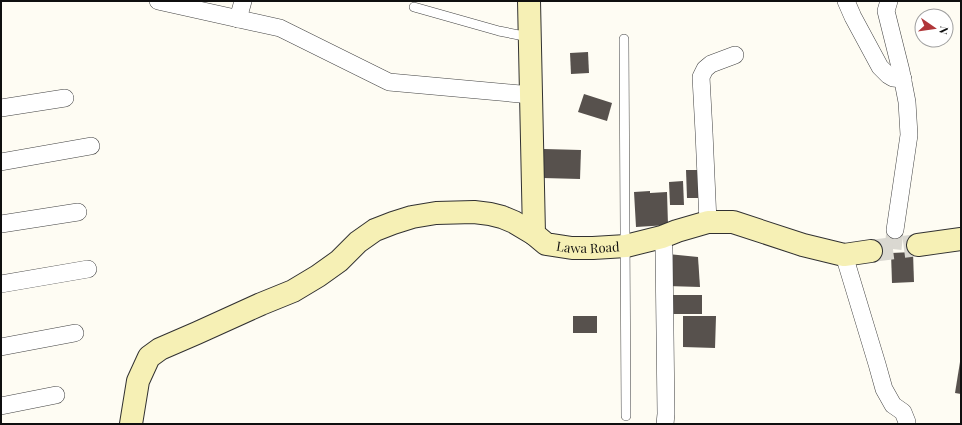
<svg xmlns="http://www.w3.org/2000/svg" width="962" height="425" font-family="'Playfair Display',serif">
<rect width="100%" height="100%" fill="#fefcf3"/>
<g fill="#57514d">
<path d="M588 52 589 73 571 74 570 53Z"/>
<path d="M584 94 612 103 607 121 578 112Z"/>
<path d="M544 149 581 150 580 179 543 178Z"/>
<path d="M686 170H704V198H687Z"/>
<path d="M683 181 684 205H670L669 182Z"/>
<path d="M650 191V193L667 192 668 225 636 227 634 192Z"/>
<path d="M913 252 914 282 892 283 891 253Z"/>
<path d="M668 254 698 257 700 287 667 286Z"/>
<rect x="668" y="295" width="34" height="19"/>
<rect x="573" y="316" width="24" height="17"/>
<path d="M683 316H716L715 348 683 347Z"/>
<path d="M960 362H961V394L955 393Z"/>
</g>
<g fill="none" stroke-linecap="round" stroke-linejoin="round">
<path stroke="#dad8d1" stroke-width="17" stroke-dasharray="17 8" stroke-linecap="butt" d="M893 249 895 230"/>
<path stroke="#dad8d1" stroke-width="22" stroke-dasharray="22 11" stroke-linecap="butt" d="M871 251 918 245"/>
<defs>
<g id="lane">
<path d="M414 7 499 31 529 37"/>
<path d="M624 39 626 416"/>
</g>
<g id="street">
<path d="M158 1 280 28 389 82 531 95"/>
<path d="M846 1 853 17 880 67 888 75 893 78 903 79"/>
<path d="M889 1 886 11 901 71 907 102 909 135 895 230"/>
<path d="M238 19 243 1"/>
<path d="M1 108 65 98"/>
<path d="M1 162 91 146"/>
<path d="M708 222 704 132 701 77 705 69 711 64 735 55"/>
<path d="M1 224 78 212"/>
<path d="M662 237 664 250 666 414 665 424"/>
<path d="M844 255 877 364 884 389 893 405 903 412 907 422V424"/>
<path d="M1 284 88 269"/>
<path d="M1 347 75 333"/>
<path d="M1 406 56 395"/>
</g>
<g id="secondary">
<path id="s1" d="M529 1 534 234 546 244 572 248H593L626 246 662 237 677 231 708 222H733L803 245 844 255 871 251"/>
<path d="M918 245 961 239"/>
<path d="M131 424 138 381 149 357 160 349 197 333 261 304 293 291 318 276 339 261 358 242 375 230 393 223 412 217 436 213 474 212 490 214 502 217 514 222 534 234"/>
</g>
</defs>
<use href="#lane" stroke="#424242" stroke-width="10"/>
<use href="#street" stroke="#424242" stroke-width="18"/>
<use href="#secondary" stroke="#313131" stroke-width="24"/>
<use href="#lane" stroke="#fff" stroke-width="9"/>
<use href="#street" stroke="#fff" stroke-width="17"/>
<use href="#secondary" stroke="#f6f0b5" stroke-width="22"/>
</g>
<g text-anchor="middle" stroke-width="4" stroke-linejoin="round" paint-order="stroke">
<g font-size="13" fill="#0f0f0f" stroke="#fff">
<text dy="5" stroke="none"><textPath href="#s1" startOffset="291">Lawa Road</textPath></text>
</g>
</g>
<rect width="962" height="425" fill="none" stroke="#0f0f0f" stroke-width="4"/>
<g transform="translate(934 28) rotate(103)"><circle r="19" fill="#ffffff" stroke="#9f9f9f"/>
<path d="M0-3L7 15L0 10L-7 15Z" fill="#b03639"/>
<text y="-6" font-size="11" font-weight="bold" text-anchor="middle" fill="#0f0f0f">N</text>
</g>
</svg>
